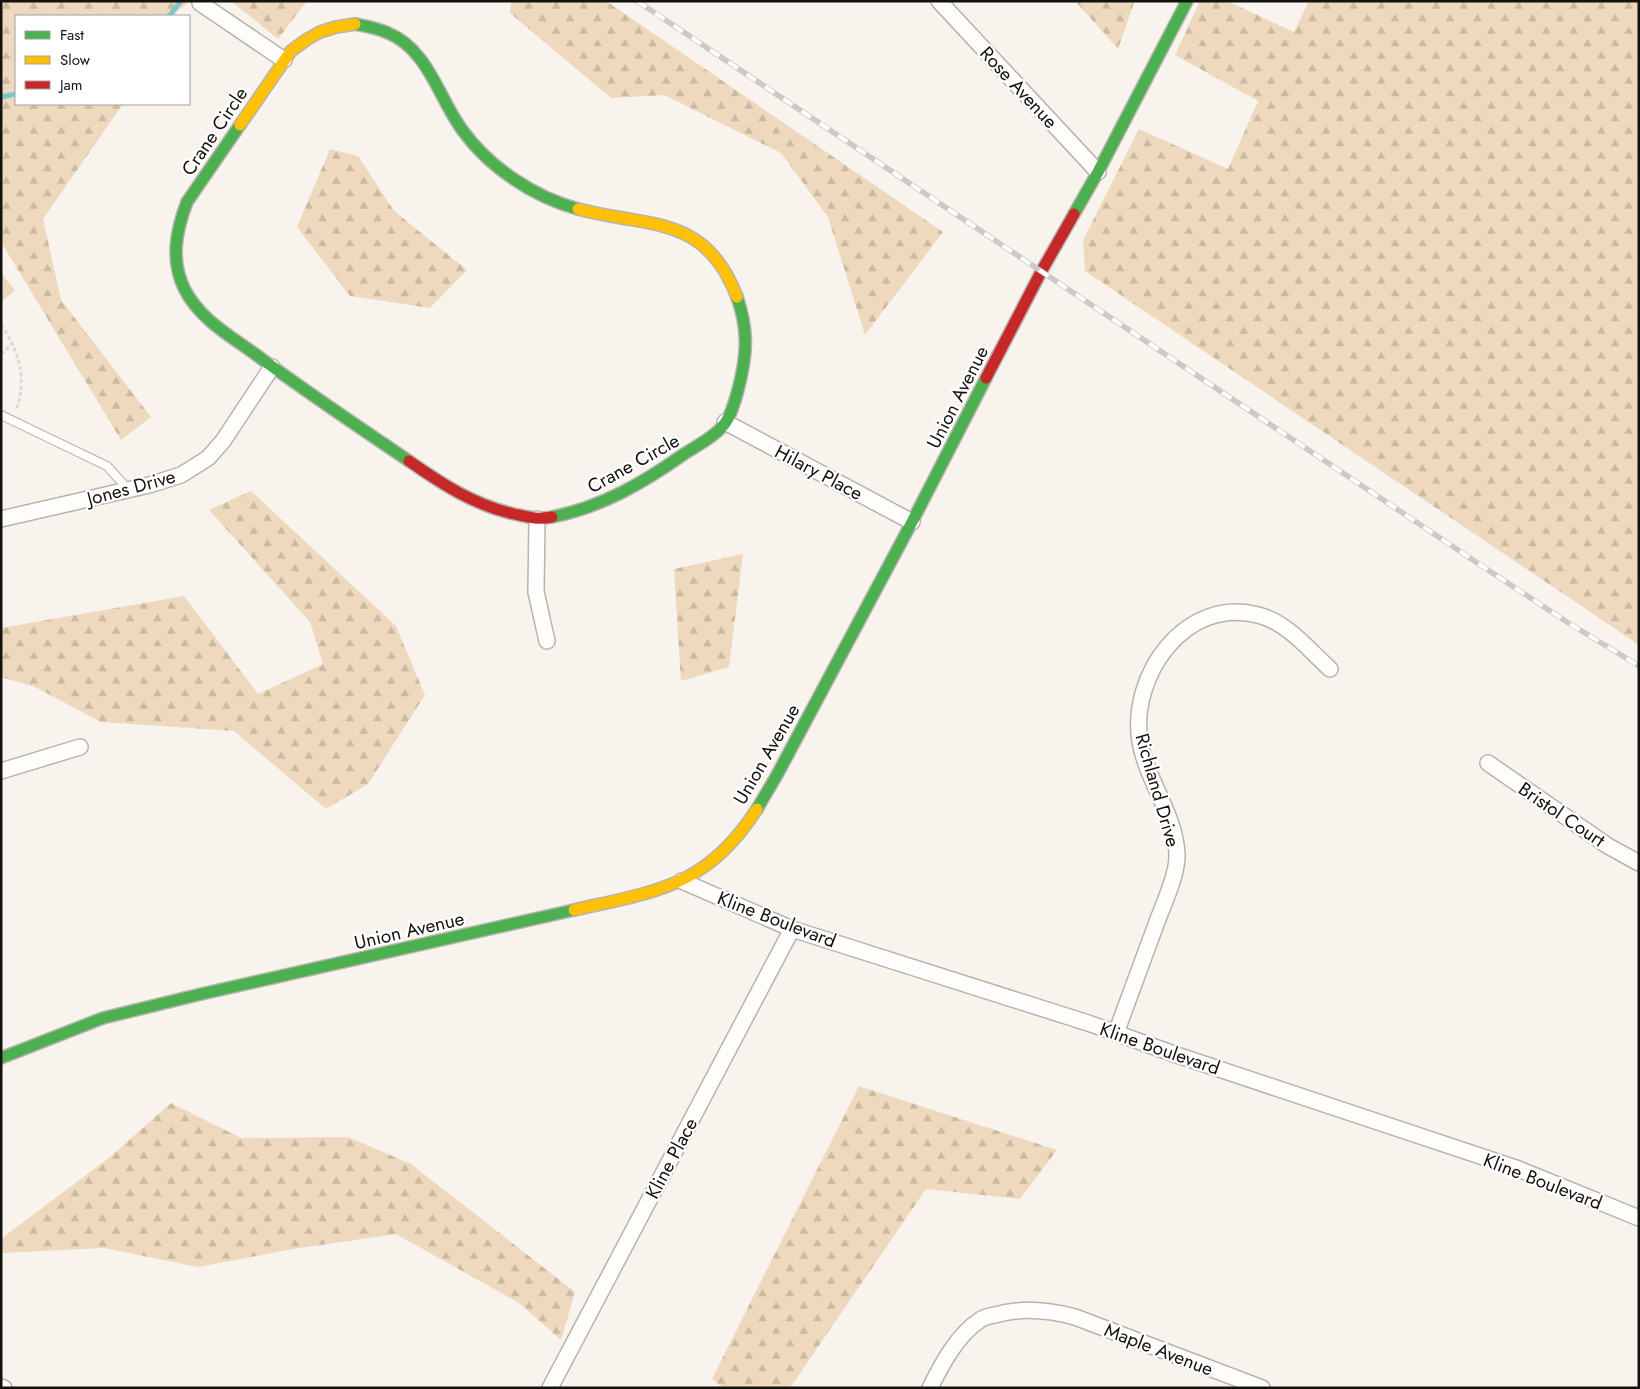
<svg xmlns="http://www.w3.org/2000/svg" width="1640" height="1389" font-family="Jost,sans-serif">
<defs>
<pattern id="forest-firs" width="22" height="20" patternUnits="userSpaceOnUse" patternTransform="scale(1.25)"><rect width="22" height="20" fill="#eed9be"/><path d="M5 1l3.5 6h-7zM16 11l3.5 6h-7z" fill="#cbb9a2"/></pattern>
</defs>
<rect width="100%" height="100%" fill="#f8f3ed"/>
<g fill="url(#forest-firs)">
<path d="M1 1H190L172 16H16V104H123L43 219 61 300 151 417 121 440 1 242Z"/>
<path d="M231 1H307L278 39Z"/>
<path d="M511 1H606L943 232 865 335 828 217 781 153 664 95 611 98 510 13Z"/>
<path d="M1075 1H1133L1134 3 1118 49Z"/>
<path d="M1200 1H1227L1294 32 1309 1H1639V645L1085 271 1083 240 1139 129 1228 169 1258 101 1175 55Z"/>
<path d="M330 149 358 156 394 211 467 270 430 308 350 296 297 227Z"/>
<path d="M251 491 396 626 425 695 368 784 326 809 234 731 101 722 35 687 1 677V628L184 596 258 694 323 664 310 622 209 510Z"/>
<path d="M743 554 729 667 681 681 674 569Z"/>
<path d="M859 1086 1057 1150 1020 1199 926 1189 790 1388H724L712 1379Z"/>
<path d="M171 1103 241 1138 348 1137 411 1164 575 1292 561 1340 519 1303 396 1234 293 1249 198 1267 104 1248 1 1253V1239L110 1157Z"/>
</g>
<path fill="#eed9be" d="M1 273 15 290 1 302Z"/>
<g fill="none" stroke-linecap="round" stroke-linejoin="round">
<g stroke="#7dc6c9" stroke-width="5">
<path d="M169 16 181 1"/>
<path d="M1 97 16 94"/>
</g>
<defs>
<path id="lane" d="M1 415 107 466 129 490"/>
<g id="street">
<path d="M939 1 1098 172"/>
<path d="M200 3 284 60"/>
<path d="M725 422 912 522"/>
<path d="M1 519 149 485 181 475 208 458 223 441 272 367"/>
<path d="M537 519 536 592 547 641"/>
<path d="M1488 763 1608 846 1639 863"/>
<path d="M1 771 80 747"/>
<path d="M682 881 792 929 1088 1023 1177 1055 1516 1168 1639 1218"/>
<path d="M1116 1033C1130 995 1144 957 1158 919 1165 901 1178 872 1177 854 1175 814 1147 781 1140 742 1129 676 1185 596 1258 615 1287 622 1309 650 1330 669"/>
<path d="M1 1387 4 1388"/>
<path d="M550 1388 792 929"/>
<path d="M930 1388C942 1364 957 1335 980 1320 984 1317 990 1316 995 1315 1021 1307 1048 1310 1075 1317L1262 1388"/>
</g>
<g id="fast">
<path d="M355 24C366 26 378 28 388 33 428 49 439 99 463 131 490 168 534 197 578 209"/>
<path d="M240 125 187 202C176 231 170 261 185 290 200 319 230 336 255 354 305 391 357 426 409 461"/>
<path d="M1074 214 1098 172 1187 1"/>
<path d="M552 517C602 507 643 483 684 454 698 445 716 436 726 422 732 413 735 401 738 390 747 356 749 331 737 297"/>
<path d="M757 809 777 775 912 522 986 378"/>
<path d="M1 1058 103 1018 197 995 574 910"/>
</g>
<g id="slow">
<path d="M240 125 291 51 306 40 320 32 336 27 355 24"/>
<path d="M578 209C648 228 705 213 737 297"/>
<path d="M574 910C657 891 707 887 757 809"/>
</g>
<g id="jam">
<path d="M986 378 1041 272 1074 214"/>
<path d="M409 461C442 484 474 505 514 514 528 517 537 520 552 517"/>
</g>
</defs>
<use href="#lane" stroke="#b7b4af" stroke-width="10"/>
<use href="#street" stroke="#b7b4af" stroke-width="18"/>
<use href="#fast" stroke="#b7b4af" stroke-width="14"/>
<use href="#slow" stroke="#b7b4af" stroke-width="14"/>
<use href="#jam" stroke="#b7b4af" stroke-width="14"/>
<g stroke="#dadad8" stroke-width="3" stroke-dasharray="4 2.5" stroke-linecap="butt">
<path d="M1 325C20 352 27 379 16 411"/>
<path d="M1 354 13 344"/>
</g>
<use href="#lane" stroke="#fefdfc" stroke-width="8"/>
<use href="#street" stroke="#fefdfc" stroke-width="15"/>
<use href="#fast" stroke="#4caf50" stroke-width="11"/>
<use href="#slow" stroke="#ffc107" stroke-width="11"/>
<use href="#jam" stroke="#c62828" stroke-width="11"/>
<defs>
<path id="rail" d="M637 1 1485 568 1567 622 1639 666"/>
</defs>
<use href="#rail" stroke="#cbcac8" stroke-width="5.5"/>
<use href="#rail" stroke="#fff" stroke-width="4" stroke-dasharray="11" stroke-linecap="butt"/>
</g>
<g text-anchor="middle" stroke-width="4.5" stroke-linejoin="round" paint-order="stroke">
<g font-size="19" fill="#14120e" stroke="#fff">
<text transform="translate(1019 87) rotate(47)" y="7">Rose Avenue</text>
<text transform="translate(214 131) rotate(-56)" y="7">Crane Circle</text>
<text transform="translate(957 397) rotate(-63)" y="7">Union Avenue</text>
<text transform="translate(633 463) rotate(-29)" y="7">Crane Circle</text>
<text transform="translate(819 472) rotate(28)" y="7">Hilary Place</text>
<text transform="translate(131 487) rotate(-15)" y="7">Jones Drive</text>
<text transform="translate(766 754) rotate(-60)" y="7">Union Avenue</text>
<text transform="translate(1158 790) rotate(74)" y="7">Richland Drive</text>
<text transform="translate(1562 814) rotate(34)" y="7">Bristol Court</text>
<text transform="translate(777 919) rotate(21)" y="7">Kline Boulevard</text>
<text transform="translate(409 930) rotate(-13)" y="7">Union Avenue</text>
<text transform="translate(1160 1048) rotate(19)" y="7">Kline Boulevard</text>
<text transform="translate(671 1158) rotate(-62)" y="7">Kline Place</text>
<text transform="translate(1543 1181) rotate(21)" y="7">Kline Boulevard</text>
<text transform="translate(1159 1349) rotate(21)" y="7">Maple Avenue</text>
</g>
</g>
<rect width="1640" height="1389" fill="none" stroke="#14120e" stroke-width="5"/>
<rect x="15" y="15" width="175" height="90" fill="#ffffff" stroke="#a1a09f"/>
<rect x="25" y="31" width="25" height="8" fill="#4caf50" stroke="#a1a09f"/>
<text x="60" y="40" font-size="15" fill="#14120e">Fast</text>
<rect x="25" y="56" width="25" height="8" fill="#ffc107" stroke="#a1a09f"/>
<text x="60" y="65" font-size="15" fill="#14120e">Slow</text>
<rect x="25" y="81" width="25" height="8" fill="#c62828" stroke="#a1a09f"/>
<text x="60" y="90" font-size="15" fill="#14120e">Jam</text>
</svg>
